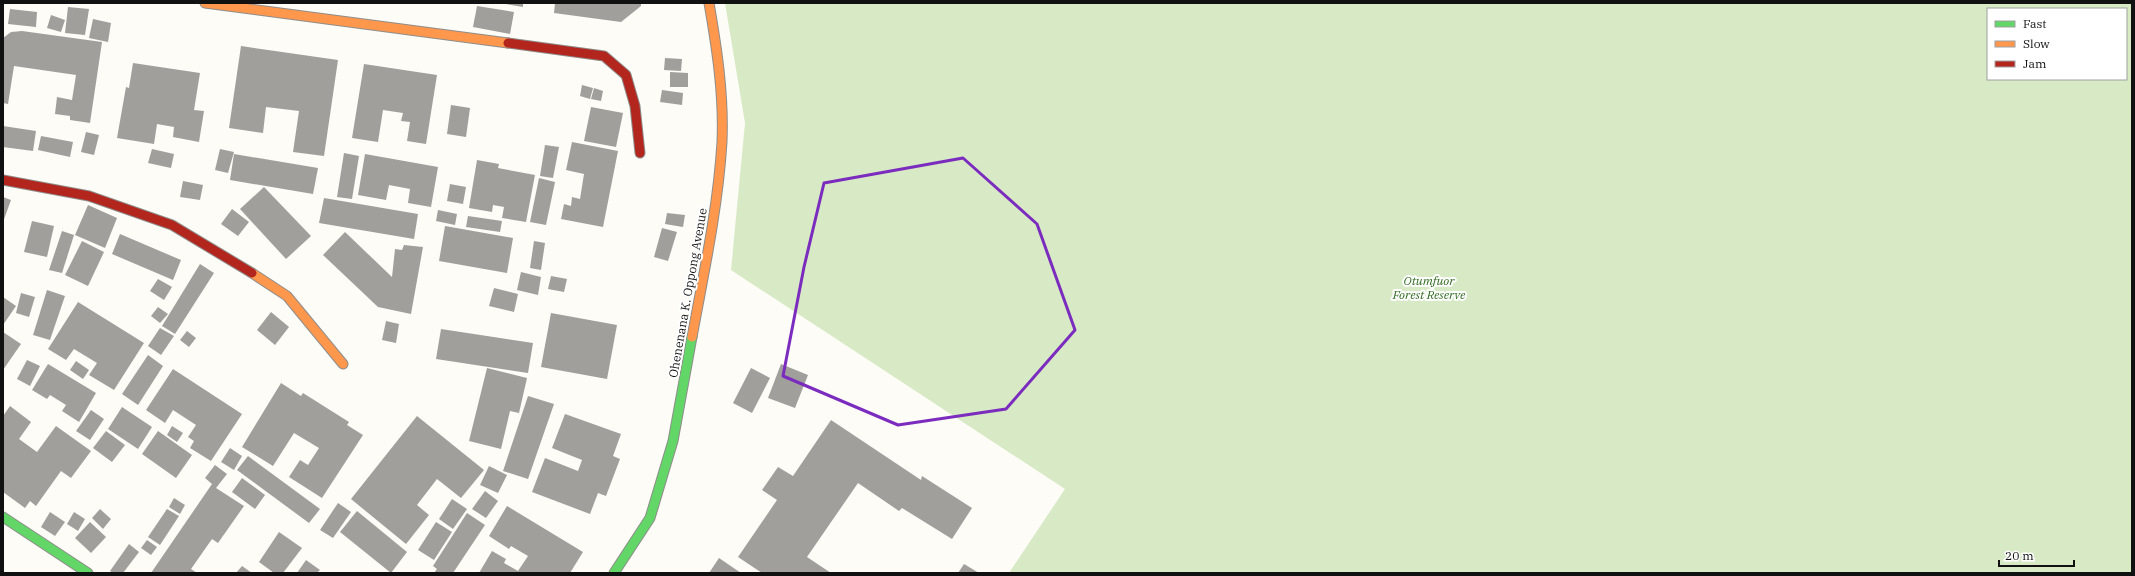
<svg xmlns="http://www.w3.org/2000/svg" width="2135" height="576" font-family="'IBM Plex Serif',serif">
<rect width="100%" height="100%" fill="#fdfcf7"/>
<path fill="#d8eac5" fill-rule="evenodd" d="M725 3H2132V573H1009L1065 489 731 270 745 123ZM1988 9H2126V79H1988Z"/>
<g fill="#a19f9c">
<path d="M500 3H523V7Z"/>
<path d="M555 3H641V6L621 22 554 13Z"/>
<path d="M477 6 514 12 510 34 473 27Z"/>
<path d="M68 7 89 9 85 35 65 33Z"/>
<path d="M10 9 37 12 36 27 8 24Z"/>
<path d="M51 15 65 20 61 32 47 28Z"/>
<path d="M93 19 111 23 108 42 89 38Z"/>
<path d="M22 31 102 42 90 123 70 120V116L55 114 57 97 72 100 76 75 14 66 8 104 3 103V38L11 32Z"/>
<path d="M241 46 338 60 324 156 293 152 299 111 266 107 263 133 229 128Z"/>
<path d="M665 58 682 59 681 71 664 70Z"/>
<path d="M133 63 200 73 194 110 204 111 199 142 173 137 174 127 157 124 154 144 117 138 126 87 129 88Z"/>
<path d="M364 64 437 75 426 144 407 141 410 122 401 121 403 113 383 110 378 142 352 138Z"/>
<path d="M670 72 688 73V87H670Z"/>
<path d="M582 85 593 88 590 99 580 96Z"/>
<path d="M594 88 603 91 601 101 591 99Z"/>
<path d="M662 90 683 93 682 105 660 102Z"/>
<path d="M451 105 470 108 466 137 447 134Z"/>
<path d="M591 107 623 113 616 147 584 141Z"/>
<path d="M3 126 36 131 33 151 3 147Z"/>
<path d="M86 132 99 135 94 155 81 152Z"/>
<path d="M41 136 73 142 70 157 38 150Z"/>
<path d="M572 142 618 151 603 227 561 219 564 204 571 206 572 197 580 199 584 174 566 170Z"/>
<path d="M545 145 559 147 553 178 540 176Z"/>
<path d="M152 149 174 154 171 168 148 163Z"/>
<path d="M220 149 234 152 228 173 215 170Z"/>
<path d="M344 153 359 156 352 199 337 197Z"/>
<path d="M234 154 318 168 313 194 230 180Z"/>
<path d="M365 154 438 167 431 207 408 203 410 189 389 185 386 200 358 195Z"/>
<path d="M477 160 499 164 498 168 535 175 526 222 502 218 504 207 493 205 492 212 469 208Z"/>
<path d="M539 178 555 182 546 225 530 222Z"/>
<path d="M183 181 203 185 200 200 180 197Z"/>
<path d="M450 184 466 187 463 204 447 201Z"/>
<path d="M264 187 311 236 286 259 240 209Z"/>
<path d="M3 197 11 200 3 222Z"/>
<path d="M324 198 418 214 414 239 319 223Z"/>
<path d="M88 205 117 218 105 248 75 235Z"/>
<path d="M232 209 249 222 238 236 221 224Z"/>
<path d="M438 210 457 214 455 225 436 221Z"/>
<path d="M667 213 685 215 683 227 665 224Z"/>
<path d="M468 216 502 221 500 232 466 227Z"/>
<path d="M32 221 54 226 47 257 24 252Z"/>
<path d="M445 226 513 238 507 273 439 261Z"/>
<path d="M662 228 677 232 668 261 654 257Z"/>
<path d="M62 231 74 235 62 273 49 270Z"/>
<path d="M345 232 392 277 395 249 402 250 404 245 423 247 411 314 378 307 323 255Z"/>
<path d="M120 234 181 260 173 280 112 254Z"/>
<path d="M82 241 104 252 88 286 65 275Z"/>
<path d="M534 241 545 243 541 270 530 268Z"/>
<path d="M200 264 214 273 175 334 162 326Z"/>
<path d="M521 272 541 277 538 295 517 290Z"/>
<path d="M551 276 567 279 564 292 548 289Z"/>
<path d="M158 279 172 287 164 300 150 291Z"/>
<path d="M494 288 518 294 514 312 489 306Z"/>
<path d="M47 290 65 296 50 340 33 335Z"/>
<path d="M21 293 35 297 29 317 16 313Z"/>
<path d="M3 297 16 306 3 325Z"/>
<path d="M78 302 144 343 114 390 89 375 97 363 74 349 66 360 48 349Z"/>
<path d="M158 307 168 314 160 323 151 316Z"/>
<path d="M271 312 289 327 275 345 257 330Z"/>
<path d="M551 313 617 325 607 379 541 367Z"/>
<path d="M386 321 399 324 396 343 382 340Z"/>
<path d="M160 328 174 336 161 355 148 346Z"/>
<path d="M441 329 533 343 528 373 436 359Z"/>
<path d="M187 331 196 338 189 347 180 340Z"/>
<path d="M3 332 21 344 3 370Z"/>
<path d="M148 355 163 366 138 405 122 394Z"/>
<path d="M27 360 40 366 30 386 17 379Z"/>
<path d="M76 361 89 370 83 379 70 370Z"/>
<path d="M48 364 96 393 79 422 62 411 66 405 50 395 47 399 32 390Z"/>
<path d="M781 364 808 375 795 408 768 398Z"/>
<path d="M487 368 527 378 519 413 510 411 501 449 469 441Z"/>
<path d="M751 368 770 378 752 413 733 403Z"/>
<path d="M173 369 242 414 211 461 190 448 194 441 188 437 196 425 173 410 165 423 146 410Z"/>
<path d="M281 383 301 396 303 393 349 422 347 425 363 435 322 498 289 477 300 460 308 465 319 448 294 433 273 466 242 447Z"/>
<path d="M528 396 554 404 528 479 503 471Z"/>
<path d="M10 406 31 422 19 439 37 452 56 426 91 451 71 478 61 471 36 506 30 501 25 508 3 492V416Z"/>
<path d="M122 407 152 427 138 449 108 429Z"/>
<path d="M91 410 104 419 90 440 76 431Z"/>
<path d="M565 414 621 434 613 456 620 459 606 496 598 493 590 514 532 492 545 458 578 471 582 460 552 448Z"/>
<path d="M417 416 484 470 461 498 437 479 417 505 429 515 406 544 351 499Z"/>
<path d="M831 420 921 480 922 476 972 508 952 539 902 508 899 511 858 483 807 557 831 573H762L738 557 777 500 762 490 778 467 793 476Z"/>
<path d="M172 426 183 433 177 442 167 435Z"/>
<path d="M106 431 125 445 112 462 93 448Z"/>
<path d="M158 431 192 455 176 478 142 454Z"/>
<path d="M230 448 242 456 234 470 221 462Z"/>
<path d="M248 456 320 509 309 523 237 470Z"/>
<path d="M215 465 227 474 216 488 244 506 218 543 212 539 191 569 197 573H151L212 484 205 478Z"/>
<path d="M489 466 507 475 498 493 480 485Z"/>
<path d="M242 478 265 495 255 509 232 492Z"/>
<path d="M485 491 498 501 486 518 472 509Z"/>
<path d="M174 498 185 505 180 514 169 507Z"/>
<path d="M452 499 467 509 453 529 439 519Z"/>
<path d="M338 503 351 512 333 538 320 530Z"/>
<path d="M507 506 583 552 570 573H479L492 551 506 559 504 563 518 571 528 556 511 546 509 549 489 536Z"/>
<path d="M100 509 111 519 103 529 92 518Z"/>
<path d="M167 509 179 516 160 545 148 537Z"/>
<path d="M357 511 407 552 391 573 340 532Z"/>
<path d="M50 512 65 522 55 536 41 527Z"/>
<path d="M74 512 85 519 78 531 67 524Z"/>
<path d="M467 513 485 525 453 573H434L437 569 433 566Z"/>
<path d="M90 522 106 537 91 553 75 538Z"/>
<path d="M436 522 452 532 434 560 418 550Z"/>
<path d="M279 532 302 548 283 573H274L259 562Z"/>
<path d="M147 540 157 547 151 555 141 548Z"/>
<path d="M129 544 139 552 123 573H113L110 571Z"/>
<path d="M719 558 741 573H709Z"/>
<path d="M306 560 320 570 317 573H297Z"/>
<path d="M964 564 979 573H958Z"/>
<path d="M242 566 252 573H236Z"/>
</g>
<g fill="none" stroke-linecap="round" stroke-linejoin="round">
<defs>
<g id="fast">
<path d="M3 517 88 573"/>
<path d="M614 573 650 518 673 441 692 337"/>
</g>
<g id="slow">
<path d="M205 3 508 43"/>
<path d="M252 273 287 296 343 364"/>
<path d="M692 337C704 272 718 208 722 142 724 95 717 49 709 3"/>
</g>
<g id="jam">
<path d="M508 43 604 56 626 75 635 106 640 153"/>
<path d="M3 180 89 196 172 225 252 273"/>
</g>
</defs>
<use href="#fast" stroke="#8e8d8b" stroke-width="11"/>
<use href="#slow" stroke="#8e8d8b" stroke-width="11"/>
<use href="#jam" stroke="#8e8d8b" stroke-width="11"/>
<use href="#fast" stroke="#63d668" stroke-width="9"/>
<use href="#slow" stroke="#ff974d" stroke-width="9"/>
<use href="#jam" stroke="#b3261e" stroke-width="9"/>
</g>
<path fill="none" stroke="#7b2cbf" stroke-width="3" stroke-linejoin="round" d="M963 158 1037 224 1075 330 1006 409 898 425 783 376 804 267 824 183Z"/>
<g text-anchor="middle" stroke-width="4" stroke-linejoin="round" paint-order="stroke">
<g font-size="12" font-style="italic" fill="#2f6b1f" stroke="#fff">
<text x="1429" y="285">Otumfuor<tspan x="1429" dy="14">Forest Reserve</tspan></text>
</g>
<g font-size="12" fill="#111" stroke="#fff">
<text transform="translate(688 293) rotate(-80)" y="4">Ohenenana K. Oppong Avenue</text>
</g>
</g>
<rect width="2135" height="576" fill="none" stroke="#111111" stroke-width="8"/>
<rect x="1987" y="8" width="140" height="72" fill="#ffffff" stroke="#a0a0a0"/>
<rect x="1995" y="21" width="20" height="6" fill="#63d668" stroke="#a0a0a0"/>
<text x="2023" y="28" font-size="12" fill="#111111">Fast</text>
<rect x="1995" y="41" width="20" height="6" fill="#ff974d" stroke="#a0a0a0"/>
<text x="2023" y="48" font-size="12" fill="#111111">Slow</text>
<rect x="1995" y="61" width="20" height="6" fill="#b3261e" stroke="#a0a0a0"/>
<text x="2023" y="68" font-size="12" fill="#111111">Jam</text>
<path d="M1999 560v6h75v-6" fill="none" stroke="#111111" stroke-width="2"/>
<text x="2005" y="560" font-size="12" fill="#111111" stroke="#ffffff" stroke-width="3" paint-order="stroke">20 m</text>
</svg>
